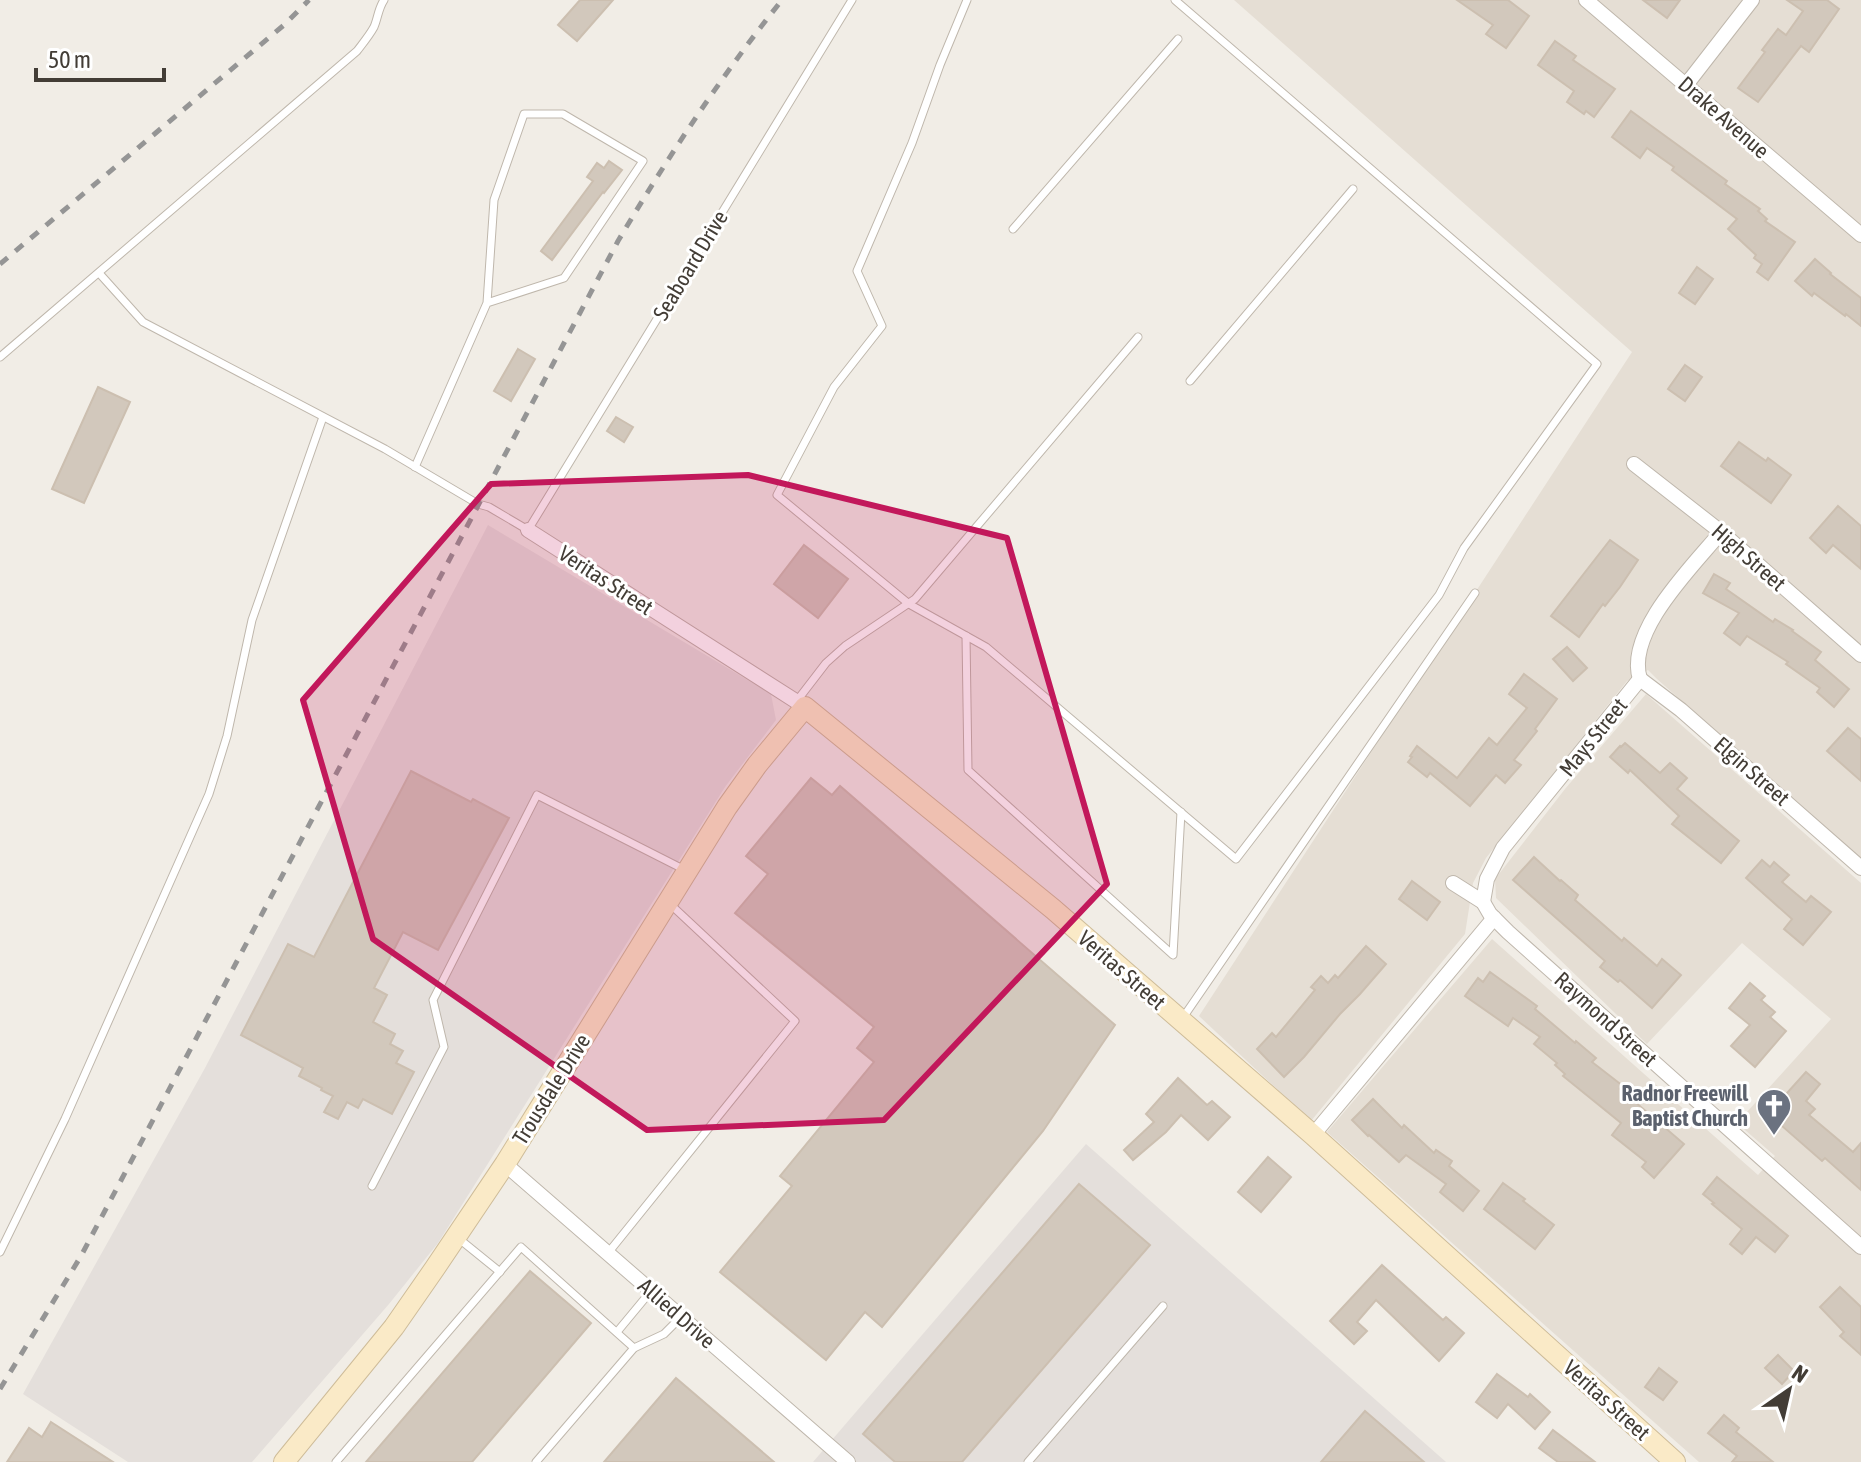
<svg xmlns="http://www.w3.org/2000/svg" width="1861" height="1462" font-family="'Asap Condensed',sans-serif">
<rect width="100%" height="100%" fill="#f1ede6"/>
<g fill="#e5ded4">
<path d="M1234 0H1861V860L1657 679 1648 670 1627 681 1486 858 1473 883 1465 934 1311 1121 1199 1016 1632 352Z"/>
<path d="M1646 694 1861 883V1462H1699L1327 1132 1492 939 1758 1175 1775 1156 1737 1123 1831 1019 1742 943 1647 1044 1496 898 1495 879 1565 789Z"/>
</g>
<g fill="#e4dfdb">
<path d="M488 525 771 694 776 720 725 787 438 1243 389 1304 252 1462H128L23 1394 205 1068Z"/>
<path d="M1086 1144 1446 1462H813Z"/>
</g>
<g fill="#d2c8bc" stroke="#ccbfb0" stroke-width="2">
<path d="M580 0H613L577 41 558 25Z"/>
<path d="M1457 0H1508L1529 16 1506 48 1486 34 1493 25Z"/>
<path d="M1643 0H1680L1667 18Z"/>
<path d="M1787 0H1827L1839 9 1809 52 1801 46 1758 102 1738 88 1765 52 1762 50 1778 29 1786 35 1803 11Z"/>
<path d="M1555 41 1576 56 1573 60 1615 89 1594 117 1586 111 1584 114 1567 102 1574 91 1538 65Z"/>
<path d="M1631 111 1727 181 1725 184 1760 209 1758 211 1767 219 1765 221 1795 242 1768 280 1757 272 1762 264 1754 258 1756 255 1728 229 1737 219 1672 170 1674 167 1647 148 1640 158 1612 137Z"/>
<path d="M609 161 622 170 604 193 603 192 552 260 541 251 593 181 587 177 597 163 604 168Z"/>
<path d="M1815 259 1831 273 1830 274 1861 298V326L1846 314 1845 316 1814 293 1812 296 1795 281Z"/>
<path d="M1697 267 1713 279 1695 304 1679 293Z"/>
<path d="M518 349 535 359 511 401 494 391Z"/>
<path d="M1685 365 1702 377 1685 401 1668 389Z"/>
<path d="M98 387 130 402 84 503 52 489Z"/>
<path d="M616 417 633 427 624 442 607 431Z"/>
<path d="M1739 442 1766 461 1768 458 1791 475 1771 503 1721 466Z"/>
<path d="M1838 506 1861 526V569L1833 545 1826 553 1810 538Z"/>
<path d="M1610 540 1638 560 1620 587 1605 606 1603 604 1579 637 1551 616Z"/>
<path d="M804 545 848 579 818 618 774 584Z"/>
<path d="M1714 574 1730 583 1726 589 1773 622 1775 619 1793 630 1792 631 1821 652 1815 660 1849 689 1834 707 1817 692 1820 688 1786 664 1788 662 1747 636 1740 645 1724 633 1739 613 1703 593Z"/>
<path d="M1567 647 1587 668 1573 681 1553 659Z"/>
<path d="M1524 674 1557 699 1535 729 1537 731 1514 760 1521 765 1505 783 1496 775 1470 806 1430 773 1427 777 1408 762 1412 757 1410 756 1417 746 1457 778 1489 738 1497 745 1527 708 1509 694Z"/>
<path d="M1848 728 1861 739V781L1827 751Z"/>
<path d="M1625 743 1660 773 1670 763 1687 778 1677 789 1739 841 1721 863 1672 824 1679 816 1630 770 1628 773 1610 757 1620 746 1621 747Z"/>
<path d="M411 771 471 802 473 799 509 818 438 950 403 932 374 988 387 995 373 1022 395 1034 390 1044 403 1051 396 1063 414 1072 392 1114 363 1099 358 1108 347 1102 338 1119 324 1112 333 1096 321 1090 322 1088 299 1076 303 1068 241 1035 288 944 314 957Z"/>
<path d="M811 778 832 795 840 786 1115 1025 1043 1131 882 1327 865 1312 826 1360 720 1272 792 1186 780 1176 874 1062 857 1048 874 1027 735 913 768 874 746 856Z"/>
<path d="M1534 857 1560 881 1561 880 1578 895 1575 900 1622 941 1624 938 1657 966 1662 959 1681 975 1652 1008 1620 980 1618 982 1600 967 1605 961 1513 880Z"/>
<path d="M1762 860 1770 867 1774 862 1789 875 1782 882 1806 902 1811 896 1831 912 1803 945 1784 929 1792 919 1746 878Z"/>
<path d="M1412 881 1440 902 1427 920 1399 899Z"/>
<path d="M1366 946 1386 964 1360 994 1340 1014 1304 1057 1284 1077 1257 1049 1272 1033 1276 1037 1315 990 1311 987 1321 976 1328 983 1335 975 1338 978Z"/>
<path d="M1490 972 1537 1006 1535 1009 1575 1043 1576 1041 1596 1058 1592 1062 1623 1086 1620 1089 1684 1144 1654 1178 1642 1167 1646 1162 1612 1135 1621 1123 1563 1076 1565 1074 1555 1065 1557 1063 1534 1044 1540 1037 1513 1018 1508 1026 1465 996 1478 978 1483 982Z"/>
<path d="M1750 983 1765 996 1761 1000 1775 1012 1770 1017 1786 1031 1755 1067 1731 1046 1750 1025 1729 1008Z"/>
<path d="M1806 1072 1820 1084 1806 1101 1815 1109 1809 1115 1853 1152 1861 1143V1190L1825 1158 1822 1161 1774 1119 1784 1109 1778 1103Z"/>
<path d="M1178 1078 1207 1105 1212 1101 1230 1117 1208 1140 1181 1115 1166 1132 1133 1160 1124 1150 1154 1122 1146 1114Z"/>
<path d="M1373 1099 1402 1128 1404 1125 1434 1153 1436 1150 1452 1161 1449 1166 1479 1191 1463 1211 1440 1192 1446 1184 1406 1155 1399 1162 1369 1135 1368 1136 1352 1120Z"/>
<path d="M1268 1157 1291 1177 1261 1212 1238 1192Z"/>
<path d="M1717 1177 1788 1236 1775 1252 1756 1237 1742 1254 1730 1244 1742 1229 1712 1204 1714 1203 1703 1194Z"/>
<path d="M1503 1183 1525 1199 1523 1201 1554 1225 1535 1249 1484 1209Z"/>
<path d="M1079 1184 1150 1245 962 1462H895L863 1434Z"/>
<path d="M1382 1265 1443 1320 1446 1317 1464 1333 1439 1361 1376 1300 1357 1322 1367 1331 1354 1344 1330 1321Z"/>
<path d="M530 1271 591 1323 472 1462H366Z"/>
<path d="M1840 1287 1861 1307V1355L1840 1336 1844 1332 1820 1307Z"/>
<path d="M1778 1355 1794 1371 1782 1384 1765 1368Z"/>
<path d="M1659 1368 1677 1382 1663 1400 1645 1387Z"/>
<path d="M1497 1374 1528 1397 1530 1394 1550 1412 1535 1429 1508 1404 1497 1418 1476 1402Z"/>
<path d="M676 1378 774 1462H604Z"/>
<path d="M1365 1411 1424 1462H1321Z"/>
<path d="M1724 1415 1739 1428 1736 1432 1773 1462H1732L1737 1456 1708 1433Z"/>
<path d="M51 1422 113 1462H7L29 1428 42 1437Z"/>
<path d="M1553 1430 1595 1462H1558L1539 1448Z"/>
</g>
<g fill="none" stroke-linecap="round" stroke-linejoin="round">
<defs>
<g id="lane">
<path d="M967 0 940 65 912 143 857 271 882 326 834 387 777 495 909 604 986 647 1236 859 1439 595 1464 548 1597 364 1175 0"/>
<path d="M1013 229 1178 39"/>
<path d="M99 273 143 322 385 449 478 504 489 507 528 530 852 0"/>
<path d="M0 357 357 51C363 43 369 36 374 27 378 18 378 9 384 0"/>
<path d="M1190 381 1353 189"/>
<path d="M415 467 487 303 494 200 524 114H563L643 161 564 278 487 303"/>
<path d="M966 636 968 770 1173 955 1181 812"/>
<path d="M796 702 826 663 845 646 915 599 1138 337"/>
<path d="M1182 1019 1475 593"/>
<path d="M372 1186 444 1047 433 1000 537 795 685 870"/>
<path d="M458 1238 500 1272"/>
<path d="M0 1252 65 1119 209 794 227 736 252 620 323 417"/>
<path d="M608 1253 795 1021 670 904"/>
<path d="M617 1332 651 1291"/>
<path d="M336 1462 521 1247 634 1348"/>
<path d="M536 1462 634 1348 664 1334 681 1317"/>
<path d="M1028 1462 1163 1306"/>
</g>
<g id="street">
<path d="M1586 0 1861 235"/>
<path d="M1686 85 1752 0"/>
<path d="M1634 464 1721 532 1861 655"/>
<path d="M528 530 805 707"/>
<path d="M1640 679 1681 710 1861 868"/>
<path d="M1640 679C1625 632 1693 566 1721 532"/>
<path d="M1453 883 1483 902 1490 914 1508 932 1861 1247"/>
<path d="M1483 902 1487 879 1503 848 1640 679"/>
<path d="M1313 1135 1494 918"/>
<path d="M505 1164 848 1462"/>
</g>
<path id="secondary" d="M284 1462 394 1327 435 1268 505 1164 727 807 757 765 805 707 1053 909 1313 1135 1675 1462"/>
</defs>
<use href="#lane" stroke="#bfb7ac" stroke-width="9"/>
<use href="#street" stroke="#bfb7ac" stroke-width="16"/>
<use href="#secondary" stroke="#cebc99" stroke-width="22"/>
<use href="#lane" stroke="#fff" stroke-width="7"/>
<use href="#street" stroke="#fff" stroke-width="14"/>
<use href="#secondary" stroke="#faeac7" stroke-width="20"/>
<g stroke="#959595" stroke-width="5" stroke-dasharray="10 10" stroke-linecap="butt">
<path d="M0 264 284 25 309 0"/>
<path d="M0 1389 81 1256 618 241C668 157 721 76 782 0"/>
</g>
</g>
<path fill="#c2185b" fill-opacity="0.2" stroke="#c2185b" stroke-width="6" stroke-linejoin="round" d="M748 475 1007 538 1107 884 884 1120 647 1130 373 939 303 700 491 484Z"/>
<defs>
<symbol id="church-pin" viewBox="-11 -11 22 30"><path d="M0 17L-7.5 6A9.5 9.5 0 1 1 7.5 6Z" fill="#6b7280" stroke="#fff"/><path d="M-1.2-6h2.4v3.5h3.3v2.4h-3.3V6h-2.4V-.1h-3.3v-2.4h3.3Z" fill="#fff"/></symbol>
</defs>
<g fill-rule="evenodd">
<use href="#church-pin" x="1754" y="1086" width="40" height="54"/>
</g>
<g text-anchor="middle" stroke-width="6" stroke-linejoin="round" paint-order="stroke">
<g font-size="22" fill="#433d36" stroke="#fff">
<text transform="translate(1724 117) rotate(41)" y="8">Drake Avenue</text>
<text transform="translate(690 265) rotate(-59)" y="8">Seaboard Drive</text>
<text transform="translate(1749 557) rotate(41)" y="8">High Street</text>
<text transform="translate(606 580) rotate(33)" y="8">Veritas Street</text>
<text transform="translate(1593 737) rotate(-51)" y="8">Mays Street</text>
<text transform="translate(1752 771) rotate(41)" y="8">Elgin Street</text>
<text transform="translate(1122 970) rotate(41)" y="8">Veritas Street</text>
<text transform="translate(1606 1019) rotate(42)" y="8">Raymond Street</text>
<text transform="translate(551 1089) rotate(-58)" y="8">Trousdale Drive</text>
<text transform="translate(677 1313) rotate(41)" y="8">Allied Drive</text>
<text transform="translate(1607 1400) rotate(42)" y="8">Veritas Street</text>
</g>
<g font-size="22" font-weight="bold" fill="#5b616d" stroke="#fff" text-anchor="end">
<text x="1748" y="1101">Radnor Freewill<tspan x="1748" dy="25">Baptist Church</tspan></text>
</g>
</g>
<g transform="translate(1789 1390) rotate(34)" stroke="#ffffff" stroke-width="6" paint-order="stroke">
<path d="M0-6L14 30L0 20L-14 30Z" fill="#433d36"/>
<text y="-12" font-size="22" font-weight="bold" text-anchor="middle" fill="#433d36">N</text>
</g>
<path d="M36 68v12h128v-12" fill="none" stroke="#433d36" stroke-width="4"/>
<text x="48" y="68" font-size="24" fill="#433d36" stroke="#ffffff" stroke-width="6" paint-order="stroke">50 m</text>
</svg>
